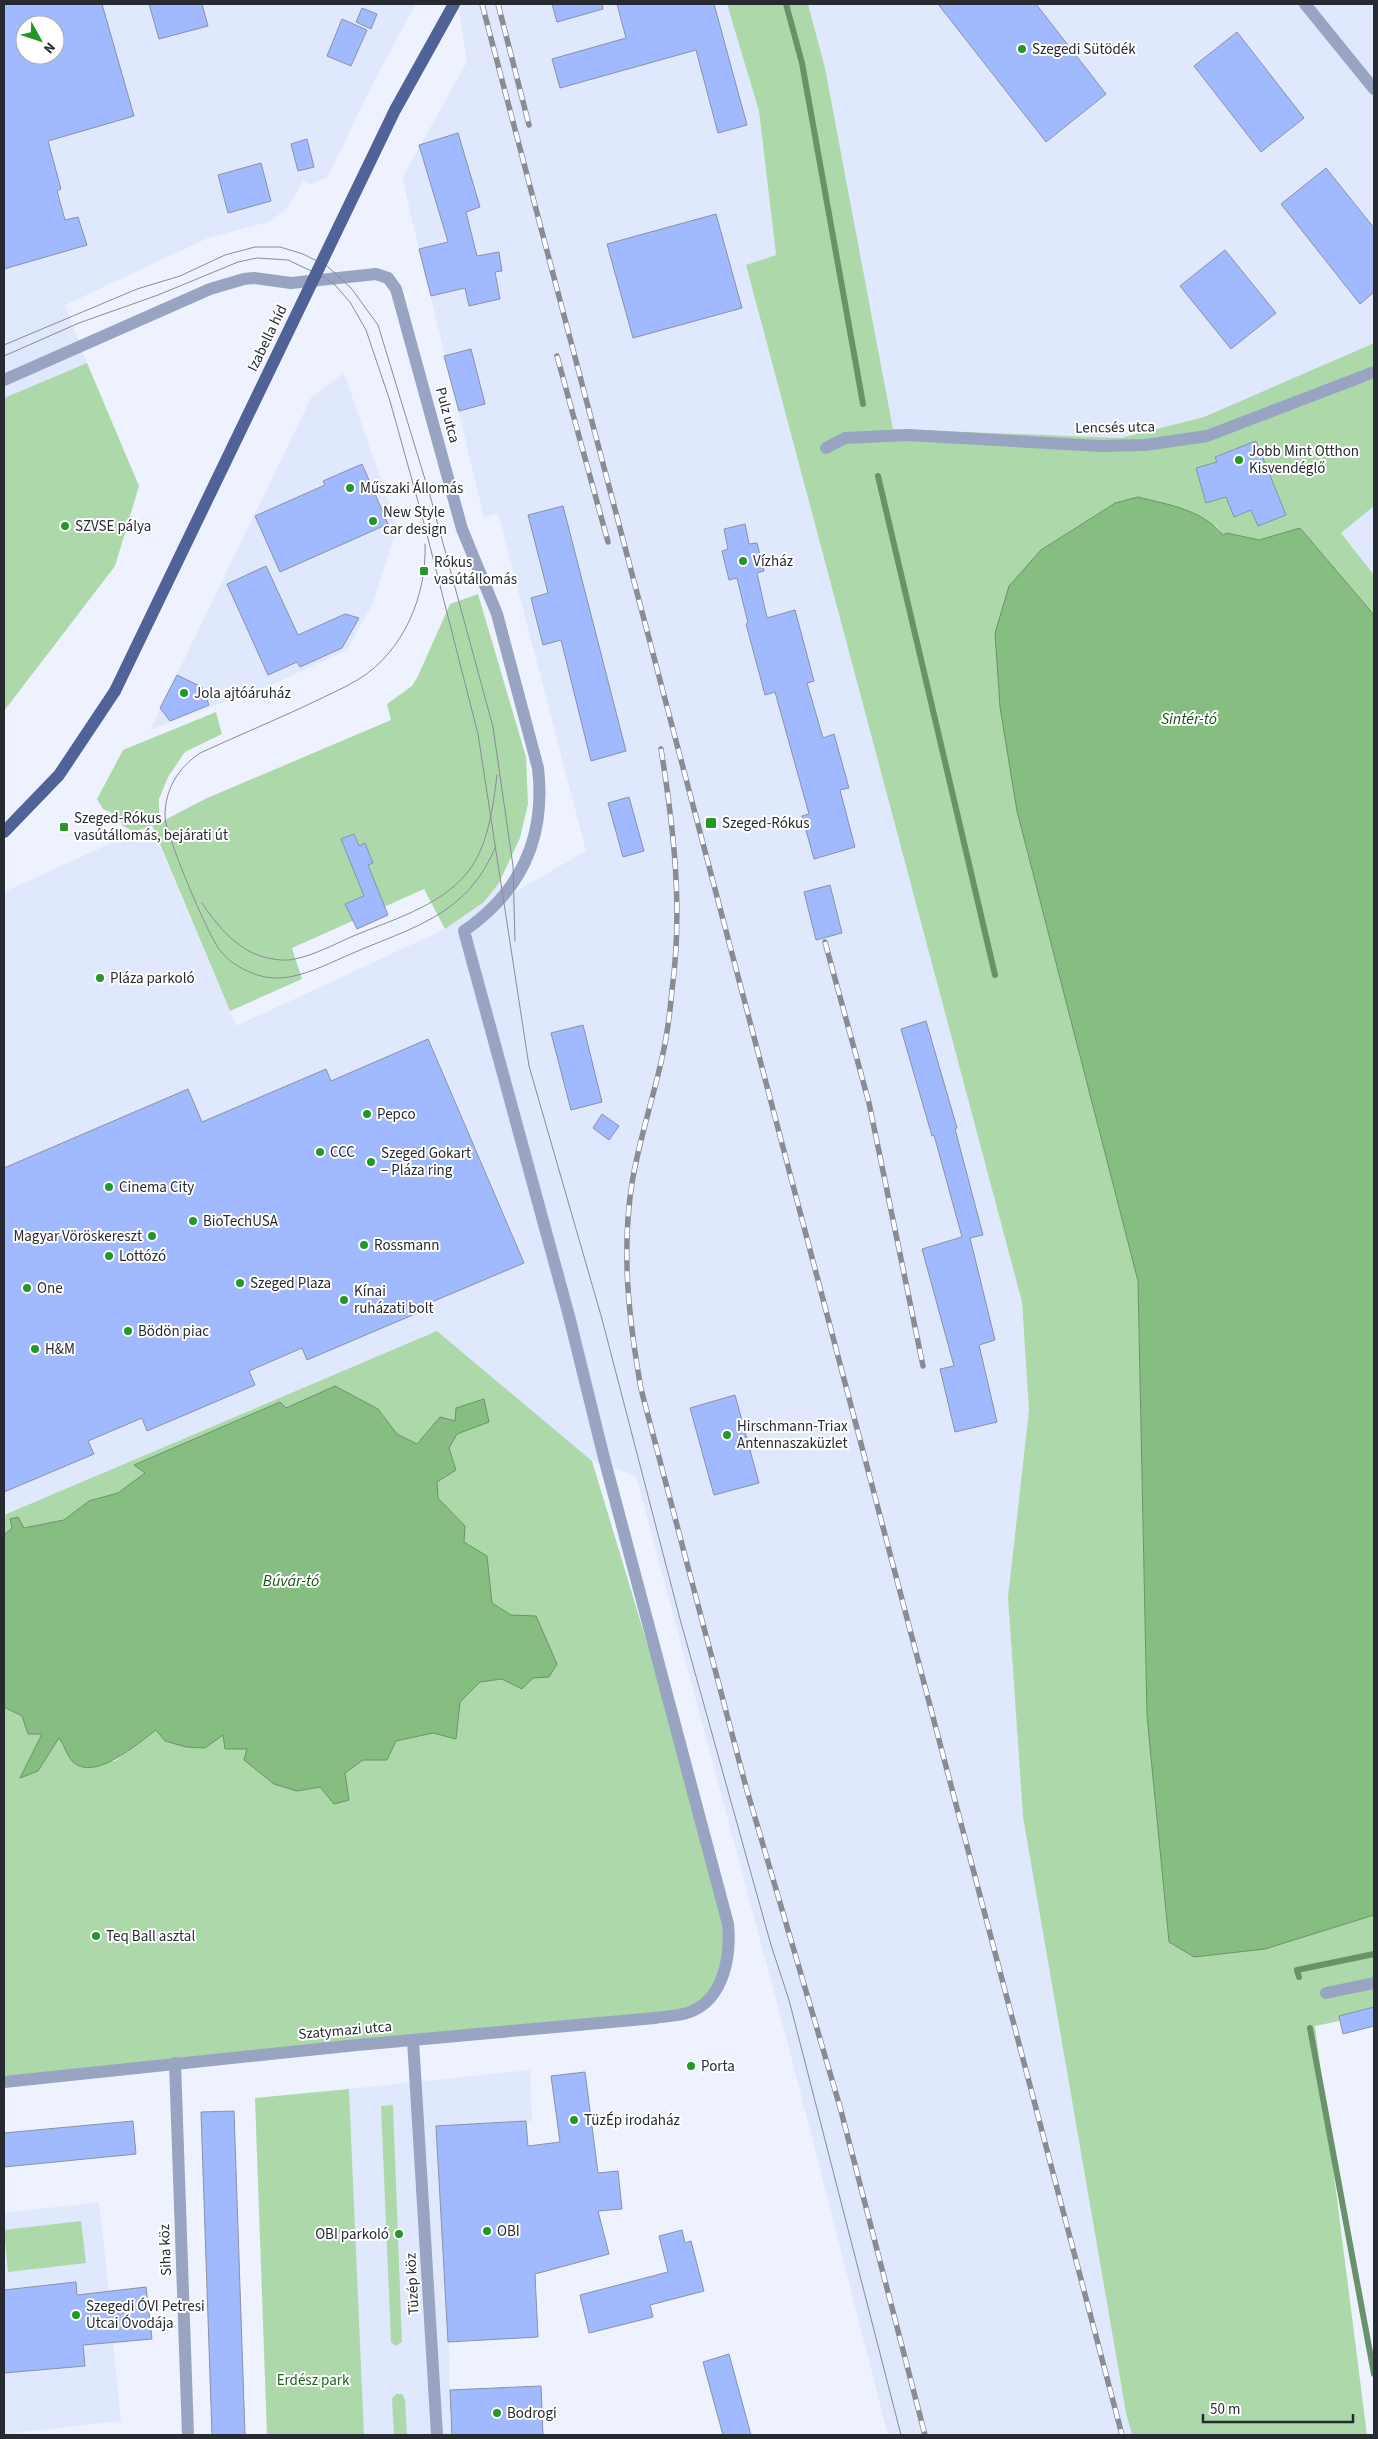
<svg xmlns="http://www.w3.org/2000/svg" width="1378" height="2439" font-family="'Source Sans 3',sans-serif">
<rect width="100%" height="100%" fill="#edf2fe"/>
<g fill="#e0e8fd" fill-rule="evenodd">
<path d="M4 4H416L374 81 327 178 309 184 303 181 293 200 284 211 268 222 208 238 65 305 87 363 4 398ZM25 25H55V55H25Z"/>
<path d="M458 4H727L759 111 776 256 746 265 1022 1302 1029 1410 1008 1597 1023 1817 1126 2413 1132 2435H888L789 2048 636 1476 592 1461 437 1331 4 1515V892L151 825 236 1026 445 929 484 902 499 883 504 898 586 851 498 513 484 517 402 178 467 62Z"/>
<path d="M808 4H1374V343L1204 417 1121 438 893 429 825 68Z"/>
<path d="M344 373 397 527 373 603 347 650 280 681 150 730 311 398Z"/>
<path d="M1374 506V575L1341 533Z"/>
<path d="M530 2070 532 2121H526L538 2337 449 2342 450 2390 541 2386 543 2435H364L349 2089Z"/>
<path d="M99 2202 109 2291 146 2287 152 2339 113 2344 121 2421 4 2434V2213Z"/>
</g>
<g fill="#add8aa">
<path d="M727 4H808L825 68 893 429 1121 438 1204 417 1374 343V506L1341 533 1374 575V615L1300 528 1259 540 1227 533 1223 535 1216 526 1114 503 1041 550 1017 811 1138 1281 1147 1716 1169 1942 1194 1957 1265 1949 1374 1915V2014L1315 2026 1367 2435H1132L1126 2413 1023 1817 1008 1597 1029 1410 1022 1302 746 265 776 255 759 111Z"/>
<path d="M87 363 139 486 115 566 4 711V398Z"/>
<path d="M478 594 526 757 528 804 520 838 499 883 484 902 445 929 424 889 292 948 302 979 230 1011 152 825 134 832 122 825 120 817 103 809 97 799 123 750 216 712 222 734 185 752 168 777 159 799V823L205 799 391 720 387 704 412 686 418 676 450 604Z"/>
<path d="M437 1331 592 1461 701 1822 728 1924 722 1977 690 2012 4 2082V1707L22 1716 42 1734 21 1777 38 1771 59 1737 73 1762 115 1761 156 1730 224 1735 247 1749 297 1791 320 1787 349 1800 344 1773 363 1760H387L396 1741 433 1733 456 1738 459 1702 480 1682 502 1679 522 1689 536 1616 511 1615 492 1603 487 1556 464 1542 465 1526 438 1498 437 1482 456 1470 449 1448 457 1434 455 1421 440 1417 417 1444 397 1434 378 1409 335 1386 286 1409 280 1402 135 1465 145 1473 118 1493 89 1501 64 1520 24 1528 10 1519 12 1528 4 1535V1515Z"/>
<path d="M349 2089 364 2435H267L255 2098Z"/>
<path d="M393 2105 402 2342 396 2346 391 2342 381 2106Z"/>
<path d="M81 2221 86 2263 8 2272 4 2230Z"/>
<path d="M396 2394H402L405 2400 407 2435H394L392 2399Z"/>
</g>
<g fill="#86be82" stroke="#6a926a">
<path d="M1138 497C1169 505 1201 509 1223 535L1227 533 1259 540 1300 528 1374 615V1915L1265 1949 1194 1957 1169 1942 1147 1716 1138 1281 1017 811 1000 707 995 633 1009 586 1041 550 1115 503Z"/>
<path d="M335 1386 378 1409 397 1434 417 1444 440 1417 455 1421 456 1408 484 1399 489 1422 457 1434 449 1448 456 1470 437 1482 438 1498 465 1526 464 1542 487 1556 492 1603 511 1615 536 1616 557 1664 549 1677 533 1678 522 1689 502 1679 480 1682 460 1702 456 1739 433 1733 396 1741 387 1760H363L345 1773 349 1800 334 1804 320 1787 297 1791 274 1784 244 1760 247 1749H225L223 1735 205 1748 186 1747 165 1741 156 1730C138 1743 95 1782 73 1762 67 1756 64 1744 59 1738L38 1771 20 1778 42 1734H28L22 1716 4 1707V1535L12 1528 10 1519 18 1517 24 1528 64 1520 89 1501 118 1493 145 1473 134 1465 280 1402 286 1408Z"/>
</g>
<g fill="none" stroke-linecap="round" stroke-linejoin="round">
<g stroke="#6a926a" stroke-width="6">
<path d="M786 4 802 63 863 404"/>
<path d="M878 476 995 975"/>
<path d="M1299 1977 1297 1970 1374 1954"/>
<path d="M1310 2028 1374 2374"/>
</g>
</g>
<g fill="#a1b9ff" stroke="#8a91a3" fill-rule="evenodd">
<path d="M4 4H102L134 116 48 141 61 189 57 191 65 220 78 217 87 245 4 269ZM25 25H55V55H25Z"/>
<path d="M149 4H202L208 26 159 39Z"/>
<path d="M552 4H602L603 9 557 22Z"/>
<path d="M617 4H714L747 125 718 133 696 50 560 88 552 59 626 38Z"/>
<path d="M938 4H1036L1106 94 1046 142Z"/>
<path d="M362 8 377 14 371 29 356 22Z"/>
<path d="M342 19 367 30 351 66 327 56Z"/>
<path d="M1237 32 1304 118 1261 152 1194 66Z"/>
<path d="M458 133 480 207 466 212 477 256 499 252 502 271 495 272 500 299 469 306 465 288 431 296 419 249 448 242 419 145Z"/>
<path d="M307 139 314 167 298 171 291 144Z"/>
<path d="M261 163 271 201 228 213 218 175Z"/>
<path d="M1326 168 1374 228V292L1360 304 1281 204Z"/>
<path d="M716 214 742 308 633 338 607 244Z"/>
<path d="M1225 250 1276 313 1231 349 1180 286Z"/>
<path d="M471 349 485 404 459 411 444 356Z"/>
<path d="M1256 441 1286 515 1258 526 1251 510 1234 517 1226 497 1206 503 1196 468 1217 462 1215 457Z"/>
<path d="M362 464 388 524 280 572 255 516 325 485 323 481Z"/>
<path d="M563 506 626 751 591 761 561 640 543 645 531 598 548 593 528 515Z"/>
<path d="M745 524 749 544 757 543 764 571 757 573 767 618 795 610 814 681 807 683 823 738 834 734 849 788 840 790 855 847 814 859 802 816 809 814 775 692 765 695 746 624 748 623 737 578 729 580 722 551 728 549 724 529Z"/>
<path d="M266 566 298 635 345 614 359 618 342 648 300 667 297 662 268 675 227 584Z"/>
<path d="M177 675 202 687 209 705 170 721 160 708Z"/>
<path d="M629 797 644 851 623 857 608 803Z"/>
<path d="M354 834 359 846 365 843 373 863 368 865 388 915 357 929 345 904 364 896 341 839Z"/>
<path d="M830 885 842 933 816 940 804 892Z"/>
<path d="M926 1021 957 1128 955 1129 983 1235 970 1238 995 1340 979 1345 997 1422 955 1432 940 1369 954 1366 922 1249 962 1237 934 1135 932 1136 901 1029Z"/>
<path d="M583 1025 602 1102 571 1110 551 1033Z"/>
<path d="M428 1039 524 1263 427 1304 429 1308 307 1360 302 1348 249 1371 255 1385 147 1431 142 1418 88 1441 94 1454 4 1492V1168L188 1089 202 1122 326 1069 331 1081Z"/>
<path d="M602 1114 619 1126 609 1140 593 1128Z"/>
<path d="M735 1395 759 1483 714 1495 690 1408Z"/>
<path d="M1374 2007V2026L1343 2034 1339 2016Z"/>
<path d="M585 2072 598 2173 618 2171 622 2209 598 2211 609 2254 535 2274 538 2337 448 2342 436 2126 526 2121 528 2146 560 2142 551 2076Z"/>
<path d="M234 2111 245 2435H212L201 2112Z"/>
<path d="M133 2121 136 2154 4 2167V2133Z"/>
<path d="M682 2230 685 2243 691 2241 704 2291 650 2305 653 2317 589 2333 580 2295 668 2272 659 2236Z"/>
<path d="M76 2282 77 2295 146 2287 152 2339 83 2345 85 2366 4 2373V2290Z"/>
<path d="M729 2354 751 2435H723L703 2362Z"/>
<path d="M541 2386 543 2435H452L450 2390Z"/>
</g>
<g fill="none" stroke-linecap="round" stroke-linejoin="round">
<g stroke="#99a4c2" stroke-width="12">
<path d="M1305 4 1374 89"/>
<path d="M4 380 210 289 244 279 254 278 291 283 376 274 388 278 396 289 462 529 497 614 538 768C546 837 522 891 464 931L569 1316 603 1454 728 1924C731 1956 724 1999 690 2012 679 2016 666 2016 655 2018L357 2045 4 2082"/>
<path d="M826 448 845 438 908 435 1100 446 1145 445 1207 436 1374 372"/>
<path d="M1326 1993 1374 1983"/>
<path d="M413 2040 437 2435"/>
<path d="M175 2063 188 2435"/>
</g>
<path stroke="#506297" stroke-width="12" d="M4 832 59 775 115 691"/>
<g stroke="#888c96" stroke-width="1">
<path d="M4 345 137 289 180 276 225 255 255 247H280L303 254 327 266 351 288 378 325 431 499 493 727 513 866 515 941"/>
<path d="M4 356 79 323 158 295 238 262 257 258 288 260 322 276 334 284 350 302 366 330 390 401 424 523 478 734 529 1066 602 1319 680 1619 771 1945 789 2000 901 2435"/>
<path d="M425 544C427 595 404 651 359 679 341 690 321 698 301 708 268 723 233 738 200 753 178 768 165 789 165 816 165 834 207 933 219 949 227 960 239 968 252 973 264 978 276 979 289 977 311 973 332 962 353 953 387 938 428 926 457 901 475 886 487 867 496 846"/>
<path d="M202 903C218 927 239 952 268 958 277 960 286 961 295 959 314 955 333 945 351 937 391 920 439 907 467 873 488 847 493 808 497 775"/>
</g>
<defs>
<g id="rail">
<path d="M482 4 1122 2435"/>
<path d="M498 4 529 125"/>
<path d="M557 356 608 542"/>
<path d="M661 749C674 830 683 909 672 990 670 1013 667 1036 662 1058 653 1099 639 1140 632 1183 621 1253 629 1320 641 1389L746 1787 840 2107 925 2435"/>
<path d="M825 942 869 1103 923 1366"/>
</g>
</defs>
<use href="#rail" stroke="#888c96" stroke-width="5.5"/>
<use href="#rail" stroke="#fff" stroke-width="4" stroke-dasharray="11" stroke-linecap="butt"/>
<path stroke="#506297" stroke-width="12" d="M115 691 395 110 454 4"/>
</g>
<g fill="#249827" stroke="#fff" stroke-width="2">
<circle cx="1022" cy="49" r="5"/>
<circle cx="1239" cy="460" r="5"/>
<circle cx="350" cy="488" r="5"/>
<circle cx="373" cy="521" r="5"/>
<circle cx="65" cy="526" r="5"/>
<circle cx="743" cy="561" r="5"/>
<rect x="419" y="566" width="10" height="10" rx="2.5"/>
<circle cx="184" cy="693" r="5"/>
<rect x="705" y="817" width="12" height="12" rx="2.5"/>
<rect x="59" y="822" width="10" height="10" rx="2.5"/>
<circle cx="100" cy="978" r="5"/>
<circle cx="367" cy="1114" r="5"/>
<circle cx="320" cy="1152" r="5"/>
<circle cx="371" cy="1162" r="5"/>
<circle cx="109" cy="1187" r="5"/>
<circle cx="193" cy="1221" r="5"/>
<circle cx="152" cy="1236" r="5"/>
<circle cx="364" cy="1245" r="5"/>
<circle cx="109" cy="1256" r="5"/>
<circle cx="240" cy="1283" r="5"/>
<circle cx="27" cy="1288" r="5"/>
<circle cx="344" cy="1300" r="5"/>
<circle cx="128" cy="1331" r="5"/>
<circle cx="35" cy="1349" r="5"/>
<circle cx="727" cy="1435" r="5"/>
<circle cx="96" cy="1936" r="5"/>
<circle cx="691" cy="2066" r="5"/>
<circle cx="574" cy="2120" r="5"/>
<circle cx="487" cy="2231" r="5"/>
<circle cx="399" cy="2234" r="5"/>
<circle cx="76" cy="2315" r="5"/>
<circle cx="497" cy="2413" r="5"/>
</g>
<g text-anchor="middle" stroke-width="4" stroke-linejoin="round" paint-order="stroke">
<g font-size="15" fill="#282a32" stroke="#fff" text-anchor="start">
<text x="1032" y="54">Szegedi Sütödék</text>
<text x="1249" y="456">Jobb Mint Otthon<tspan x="1249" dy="17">Kisvendéglő</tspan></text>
<text x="360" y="493">Műszaki Állomás</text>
<text x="383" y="517">New Style<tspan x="383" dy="17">car design</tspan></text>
<text x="75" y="531">SZVSE pálya</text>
<text x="753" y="566">Vízház</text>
<text x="434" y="567">Rókus<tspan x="434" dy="17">vasútállomás</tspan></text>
<text x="194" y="698">Jola ajtóáruház</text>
<text x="74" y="823">Szeged-Rókus<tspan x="74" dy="17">vasútállomás, bejárati út</tspan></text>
<text x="722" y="828">Szeged-Rókus</text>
<text x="110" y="983">Pláza parkoló</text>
<text x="377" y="1119">Pepco</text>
<text x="330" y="1157">CCC</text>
<text x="381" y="1158">Szeged Gokart<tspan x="381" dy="17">– Pláza ring</tspan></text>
<text x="119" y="1192">Cinema City</text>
<text x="203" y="1226">BioTechUSA</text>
<text x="142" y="1241" text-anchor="end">Magyar Vöröskereszt</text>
<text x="374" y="1250">Rossmann</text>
<text x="119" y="1261">Lottózó</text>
<text x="250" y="1288">Szeged Plaza</text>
<text x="37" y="1293">One</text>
<text x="354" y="1296">Kínai<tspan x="354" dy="17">ruházati bolt</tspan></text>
<text x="138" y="1336">Bödön piac</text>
<text x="45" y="1354">H&amp;M</text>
<text x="737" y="1431">Hirschmann-Triax<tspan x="737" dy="17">Antennaszaküzlet</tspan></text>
<text x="106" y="1941">Teq Ball asztal</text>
<text x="701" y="2071">Porta</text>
<text x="584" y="2125">TüzÉp irodaház</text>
<text x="497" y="2236">OBI</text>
<text x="389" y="2239" text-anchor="end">OBI parkoló</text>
<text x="86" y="2311">Szegedi ÓVI Petresi<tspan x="86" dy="17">Utcai Óvodája</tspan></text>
<text x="507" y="2418">Bodrogi</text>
</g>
<g font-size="15" fill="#282a32" stroke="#fff">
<text transform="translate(267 338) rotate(-64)" y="5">Izabella híd</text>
<text transform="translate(448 415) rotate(75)" y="5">Pulz utca</text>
<text transform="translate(1115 427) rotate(-1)" y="5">Lencsés utca</text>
<text transform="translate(345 2030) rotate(-5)" y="5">Szatymazi utca</text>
<text transform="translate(165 2250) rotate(-92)" y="5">Siha köz</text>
<text transform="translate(412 2284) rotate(-93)" y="5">Tüzép köz</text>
</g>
<g font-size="15" fill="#1a671b" stroke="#fff">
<text x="313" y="2385">Erdész park</text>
</g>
<g font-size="16" font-style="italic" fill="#164f16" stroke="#fff">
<text x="1189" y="724">Sintér-tó</text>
<text x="291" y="1586">Búvár-tó</text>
</g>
</g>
<rect width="1378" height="2439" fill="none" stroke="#282a32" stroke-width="10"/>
<g transform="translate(40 40) rotate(130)"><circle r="24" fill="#ffffff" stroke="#a9aaad"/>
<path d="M0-4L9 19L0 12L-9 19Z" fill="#249827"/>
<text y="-8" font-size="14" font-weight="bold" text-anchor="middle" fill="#282a32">N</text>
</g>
<path d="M1203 2414v8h150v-8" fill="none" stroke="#282a32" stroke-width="2.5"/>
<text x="1210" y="2414" font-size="15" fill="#282a32" stroke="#ffffff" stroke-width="4" paint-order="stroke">50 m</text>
</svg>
